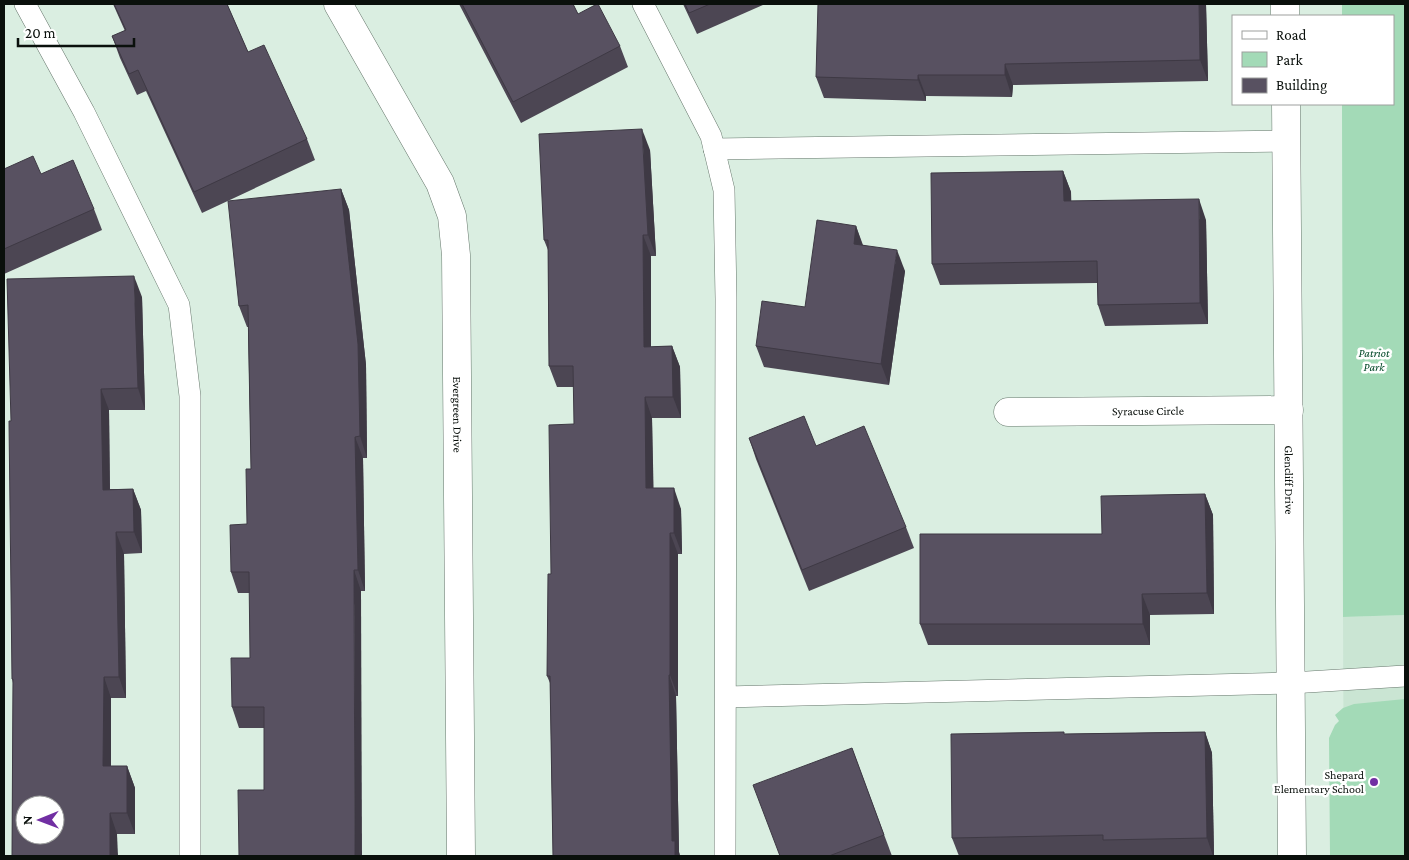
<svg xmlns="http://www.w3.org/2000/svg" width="1409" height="860" font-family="'Crimson Pro',serif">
<rect width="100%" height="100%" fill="#daeee1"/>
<path fill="#cae5d3" d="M1405 615V856H1344L1343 617Z"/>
<g fill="#a3dab7">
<path d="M1342 4H1405V615L1343 617 1342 104H1393V16H1342Z"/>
<path d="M1405 699V856H1330L1329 738 1335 725 1339 721 1335 715 1343 708 1354 704Z"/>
</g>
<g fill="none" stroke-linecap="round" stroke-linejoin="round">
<defs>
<g id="service">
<path d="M25 4 84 112 179 305 190 396V856"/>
<path d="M643 4 711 136 724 190 726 299 725 856"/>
<path d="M714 149 1286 141"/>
<path d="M726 697 1291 683 1405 676"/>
</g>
<g id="minor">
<path id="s1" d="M338 4 440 183 452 216 456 255 461 856"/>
<path id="s2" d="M1008 412 1289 410"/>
</g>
<g id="tertiary">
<path d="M1285 4V16"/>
<path id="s3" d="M1286 104 1292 856"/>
</g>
</defs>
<use href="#service" stroke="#66776c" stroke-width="22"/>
<use href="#minor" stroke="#66776c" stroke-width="29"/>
<use href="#tertiary" stroke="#66776c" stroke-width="29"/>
<use href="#service" stroke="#fff" stroke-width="21"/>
<use href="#minor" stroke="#fff" stroke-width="28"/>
<use href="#tertiary" stroke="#fff" stroke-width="28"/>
</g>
<g fill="#4c4653">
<path d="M113 4H227L248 52 307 139 315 160 202 213 146 91 137 95 120 58 112 36 125 31Z"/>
<path d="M459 4H573L578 14 620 46 628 67 521 123Z"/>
<path d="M683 4H765L697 34Z"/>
<path d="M1206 4 1208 81 1013 85 1012 97 926 96V101L824 98 816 77Z"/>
<path d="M650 150 656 256H651V347L672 346 680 367 681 418H652L653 488 681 509 682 554H678V696H676L679 852 680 856H553L550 683 547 676 551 574 574 424V387H557L549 366 548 250 544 240Z"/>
<path d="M4 169 41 174 94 209 102 230 4 274Z"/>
<path d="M1063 171 1071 192V201L1206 220 1208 324 1105 326 1098 305 1097 283 940 285 932 264Z"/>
<path d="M341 189 349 210 366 365 367 458H363L365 591H361L264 790V728H239L232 707 250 658V593H238L231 572 247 524 251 469 248 327H247L239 306Z"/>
<path d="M856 226 863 245 905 271 889 385 764 367 756 346 805 307Z"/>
<path d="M142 297 145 410H109L110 489H133L141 510 142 553 124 554 126 698H111V766H127L135 788V834H117L12 856 13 683 12 679 11 421Z"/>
<path d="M749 438 816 446 906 527 914 548 809 591 756 459Z"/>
<path d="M1205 494 1213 515 1214 614 1150 615V645H928L920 624 1102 534Z"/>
<path d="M1205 732 1212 753 1214 856H959L952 838 1065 734Z"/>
<path d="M852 748 892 856H780Z"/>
</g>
<g fill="#3e3944">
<path d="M1199 4H1206L1208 81 1200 60Z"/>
<path d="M1005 64 1013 85 1012 97 1005 75Z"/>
<path d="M918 75 926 96V101L918 80Z"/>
<path d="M642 129 650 150 656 256 648 235Z"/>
<path d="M1063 171 1071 192 1072 222 1064 201Z"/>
<path d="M341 189 349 210 366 365 367 458 360 436Z"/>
<path d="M1199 199 1206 220 1208 324 1200 303Z"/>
<path d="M856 226 863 247 854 244Z"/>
<path d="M643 235 651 256V368L644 347Z"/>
<path d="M897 250 905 271 889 385 881 364Z"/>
<path d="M134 276 142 297 145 410 138 388Z"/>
<path d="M672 346 680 367 681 418 673 397Z"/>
<path d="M101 389 109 410 110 511 103 490Z"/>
<path d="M645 397 652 418 654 509 646 488Z"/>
<path d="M355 437 363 458 365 591 358 570Z"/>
<path d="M674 488 681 509 682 554 674 533Z"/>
<path d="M133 489 141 510 142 553 134 532Z"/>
<path d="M1205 494 1213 515 1214 614 1207 593Z"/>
<path d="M116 532 124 554 126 698 119 677Z"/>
<path d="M670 533 678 554V696L670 675Z"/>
<path d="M354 570 361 591 362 856H355Z"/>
<path d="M1142 594 1150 615V645L1143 624Z"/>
<path d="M669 675 676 696 679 852 680 856H675L672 841Z"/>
<path d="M104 677 111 698V787L103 766Z"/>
<path d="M1205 732 1212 753 1214 856H1213L1207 838Z"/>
<path d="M127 766 135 788V834L127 813Z"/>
<path d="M110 813 117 834 118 856H110Z"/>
</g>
<g fill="#585161" stroke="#3e3944" fill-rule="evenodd">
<path d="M114 4H227L248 52 264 45 307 139 194 192 138 70 129 74 112 36 126 30Z"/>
<path d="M462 4H573L578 14 597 4H598L620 46 513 102Z"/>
<path d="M685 4H710L689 13Z"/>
<path d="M818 4H1199L1200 60 1005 64V75H918V80L816 77Z"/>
<path d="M642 129 648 235H643L644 347 672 346 673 397H645L646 488H674V533H670V675H669L672 841H675V856H553L550 676H547L548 574H551L549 425 574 424 573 366H549L548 240H544L539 134Z"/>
<path d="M33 156 41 174 73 160 94 209 4 249V169Z"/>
<path d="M1063 171 1064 201 1199 199 1200 303 1098 305 1097 261 932 264 931 173Z"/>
<path d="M341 189 358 344 360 436 355 437 358 570H354L355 856H239L238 790H264V707H232L231 658H250L249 572H231L230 525 247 524 246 469H251L248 305 239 306 228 201Z"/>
<path d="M817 220 856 226 854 244 897 250 881 364 756 346 762 301 805 307Z"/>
<path d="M134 276 138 388 101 389 103 490 133 489 134 532H116L119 677H104L103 766H127V813H110V856H9H12L13 679H12L9 421H11L7 279ZM25 805H55V835H25Z"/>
<path d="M804 416 816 446 864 426 906 527 802 570 749 438Z"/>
<path d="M1205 494 1207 593 1142 594 1143 624H920V534H1102L1101 496Z"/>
<path d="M1064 732V734L1205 732 1207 838 1103 840V835L952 838 951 734Z"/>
<path d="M852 748 884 835 829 856H780L753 785Z"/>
</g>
<circle fill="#712fa3" stroke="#fff" stroke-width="2" cx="1374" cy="782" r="5"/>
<g text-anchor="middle" stroke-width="5" stroke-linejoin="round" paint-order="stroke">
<g font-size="12" font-style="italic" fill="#004727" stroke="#fff">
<text x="1374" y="357">Patriot<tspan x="1374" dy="14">Park</tspan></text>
</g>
<g font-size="12" fill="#0a100c" stroke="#fff">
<text dy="4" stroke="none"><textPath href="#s2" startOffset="140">Syracuse Circle</textPath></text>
<text dy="4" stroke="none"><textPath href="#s1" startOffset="440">Evergreen Drive</textPath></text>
<text dy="4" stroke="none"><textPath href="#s3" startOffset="376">Glencliff Drive</textPath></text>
</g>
<g font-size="12" fill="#0a100c" stroke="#fff" text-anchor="end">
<text x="1364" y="779">Shepard<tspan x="1364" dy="14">Elementary School</tspan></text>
</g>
</g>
<rect width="1409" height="860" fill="none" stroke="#0a100c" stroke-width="10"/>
<rect x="1232" y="15" width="162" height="90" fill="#ffffff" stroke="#9d9f9e"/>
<rect x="1242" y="31" width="25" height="8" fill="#ffffff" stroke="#9d9f9e"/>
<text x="1276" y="40" font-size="15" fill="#0a100c">Road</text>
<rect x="1242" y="52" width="25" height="15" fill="#a3dab7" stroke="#9d9f9e"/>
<text x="1276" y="65" font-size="15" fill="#0a100c">Park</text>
<rect x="1242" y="78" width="25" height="15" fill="#585161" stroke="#9d9f9e"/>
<text x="1276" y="90" font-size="15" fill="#0a100c">Building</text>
<g transform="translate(40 820) rotate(269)"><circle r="24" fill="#ffffff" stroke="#9d9f9e"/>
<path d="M0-4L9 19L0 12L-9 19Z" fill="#712fa3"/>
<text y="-8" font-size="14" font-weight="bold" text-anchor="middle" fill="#0a100c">N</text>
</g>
<path d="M18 38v8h116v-8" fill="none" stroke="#0a100c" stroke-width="2.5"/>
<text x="25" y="38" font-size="15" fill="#0a100c" stroke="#ffffff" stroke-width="4" paint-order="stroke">20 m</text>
</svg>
